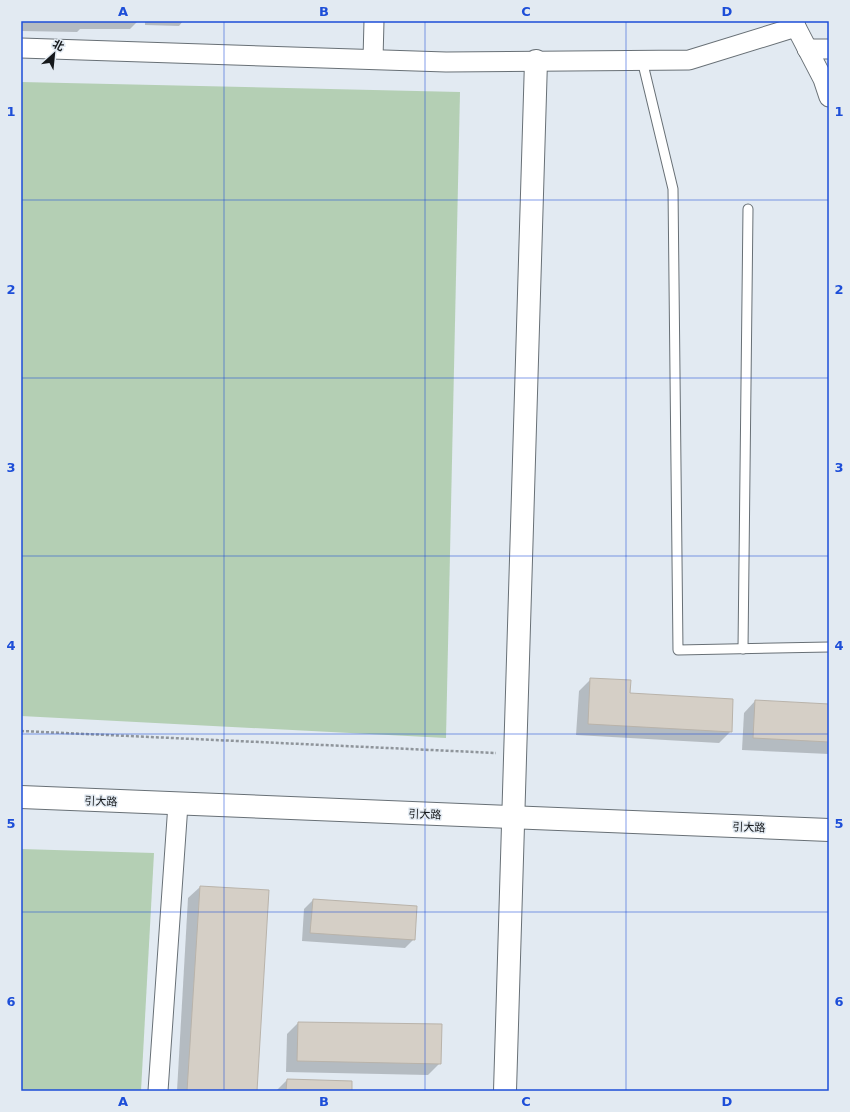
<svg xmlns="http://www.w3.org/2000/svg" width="850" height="1112" font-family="'DejaVu Sans','Noto Sans SC',sans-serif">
<rect width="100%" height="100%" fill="#e2eaf2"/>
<g fill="#b4cfb4">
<path d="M21 82 460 92 446 738 21 716Z"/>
<path d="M21 849 154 853 141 1091H21Z"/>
</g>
<g fill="#0003">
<path d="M21 21H138L130 29H80L77 32 21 31Z"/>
<path d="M145 21H183L179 26 145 25Z"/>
<path d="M591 679 629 694 731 731 719 743 576 735 579 691Z"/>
<path d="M755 701 829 705V754L742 750 744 713Z"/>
<path d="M200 887 256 1091H177L188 898Z"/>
<path d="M313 900 414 939 405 948 302 941 304 909Z"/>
<path d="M298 1023 440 1063 428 1075 286 1072 287 1034Z"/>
<path d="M287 1080 351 1091H276Z"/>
</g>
<g fill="#d5cfc6" stroke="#b9b3aa">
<path d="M590 678 631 680 630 693 733 699 732 732 588 724Z"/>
<path d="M755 700 829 704V742L753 738Z"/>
<path d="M200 886 269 890 257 1091H187Z"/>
<path d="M313 899 417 906 415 940 310 933Z"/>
<path d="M298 1022 442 1024 441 1064 297 1061Z"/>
<path d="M287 1079 352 1081V1091H286Z"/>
</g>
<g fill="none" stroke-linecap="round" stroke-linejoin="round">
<defs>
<g id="service">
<path d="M642 60 673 189 678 650 829 647"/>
<path d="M743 649 748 209"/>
</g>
<g id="minor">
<path d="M796 27 823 79 829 97"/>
<path d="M21 48 446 62 689 60 796 27 794 21"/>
<path d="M807 49H829"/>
<path d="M373 59 374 21"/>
<path d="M158 1091 178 804"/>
</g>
<g id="tertiary">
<path d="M21 797 829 830"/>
<path d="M505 1091 536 61"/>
</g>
</defs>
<use href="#service" stroke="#687076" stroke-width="11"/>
<use href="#minor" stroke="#687076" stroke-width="21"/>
<use href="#tertiary" stroke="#687076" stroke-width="24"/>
<path stroke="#8f959b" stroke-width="2.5" stroke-dasharray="3 2" stroke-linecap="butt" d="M21 731 496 753"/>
<use href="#service" stroke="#fff" stroke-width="9"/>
<use href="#minor" stroke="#fff" stroke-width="19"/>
<use href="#tertiary" stroke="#fff" stroke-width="22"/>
</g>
<path fill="none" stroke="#1d4ed8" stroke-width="1" stroke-opacity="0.55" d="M224 21V1091M425 21V1091M626 21V1091M21 200H829M21 378H829M21 556H829M21 734H829M21 912H829"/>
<g text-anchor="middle" stroke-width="3" stroke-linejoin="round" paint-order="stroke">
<g font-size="11" fill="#15181b" stroke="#e2eaf2">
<text transform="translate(101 801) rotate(2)" y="4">引大路</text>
<text transform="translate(425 814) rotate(2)" y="4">引大路</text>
<text transform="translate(749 827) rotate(2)" y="4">引大路</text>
</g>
</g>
<rect width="850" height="1112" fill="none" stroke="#e2eaf2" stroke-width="44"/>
<g transform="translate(54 54) rotate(27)" stroke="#e2eaf2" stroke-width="3" paint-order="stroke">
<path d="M0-3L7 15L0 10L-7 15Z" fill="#15181b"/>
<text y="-6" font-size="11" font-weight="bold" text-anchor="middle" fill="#15181b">北</text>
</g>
<rect x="22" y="22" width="806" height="1068" fill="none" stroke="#1d4ed8" stroke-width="1.5"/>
<g font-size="13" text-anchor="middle" font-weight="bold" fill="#1d4ed8">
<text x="123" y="16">A</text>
<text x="324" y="16">B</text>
<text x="526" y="16">C</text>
<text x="727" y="16">D</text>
<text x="11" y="116">1</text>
<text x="839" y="116">1</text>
<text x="11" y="294">2</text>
<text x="839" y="294">2</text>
<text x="11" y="472">3</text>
<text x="839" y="472">3</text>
<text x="11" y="650">4</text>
<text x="839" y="650">4</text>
<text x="11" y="828">5</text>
<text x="839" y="828">5</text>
<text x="11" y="1006">6</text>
<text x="839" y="1006">6</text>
<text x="123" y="1106">A</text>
<text x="324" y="1106">B</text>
<text x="526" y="1106">C</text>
<text x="727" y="1106">D</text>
</g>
</svg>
